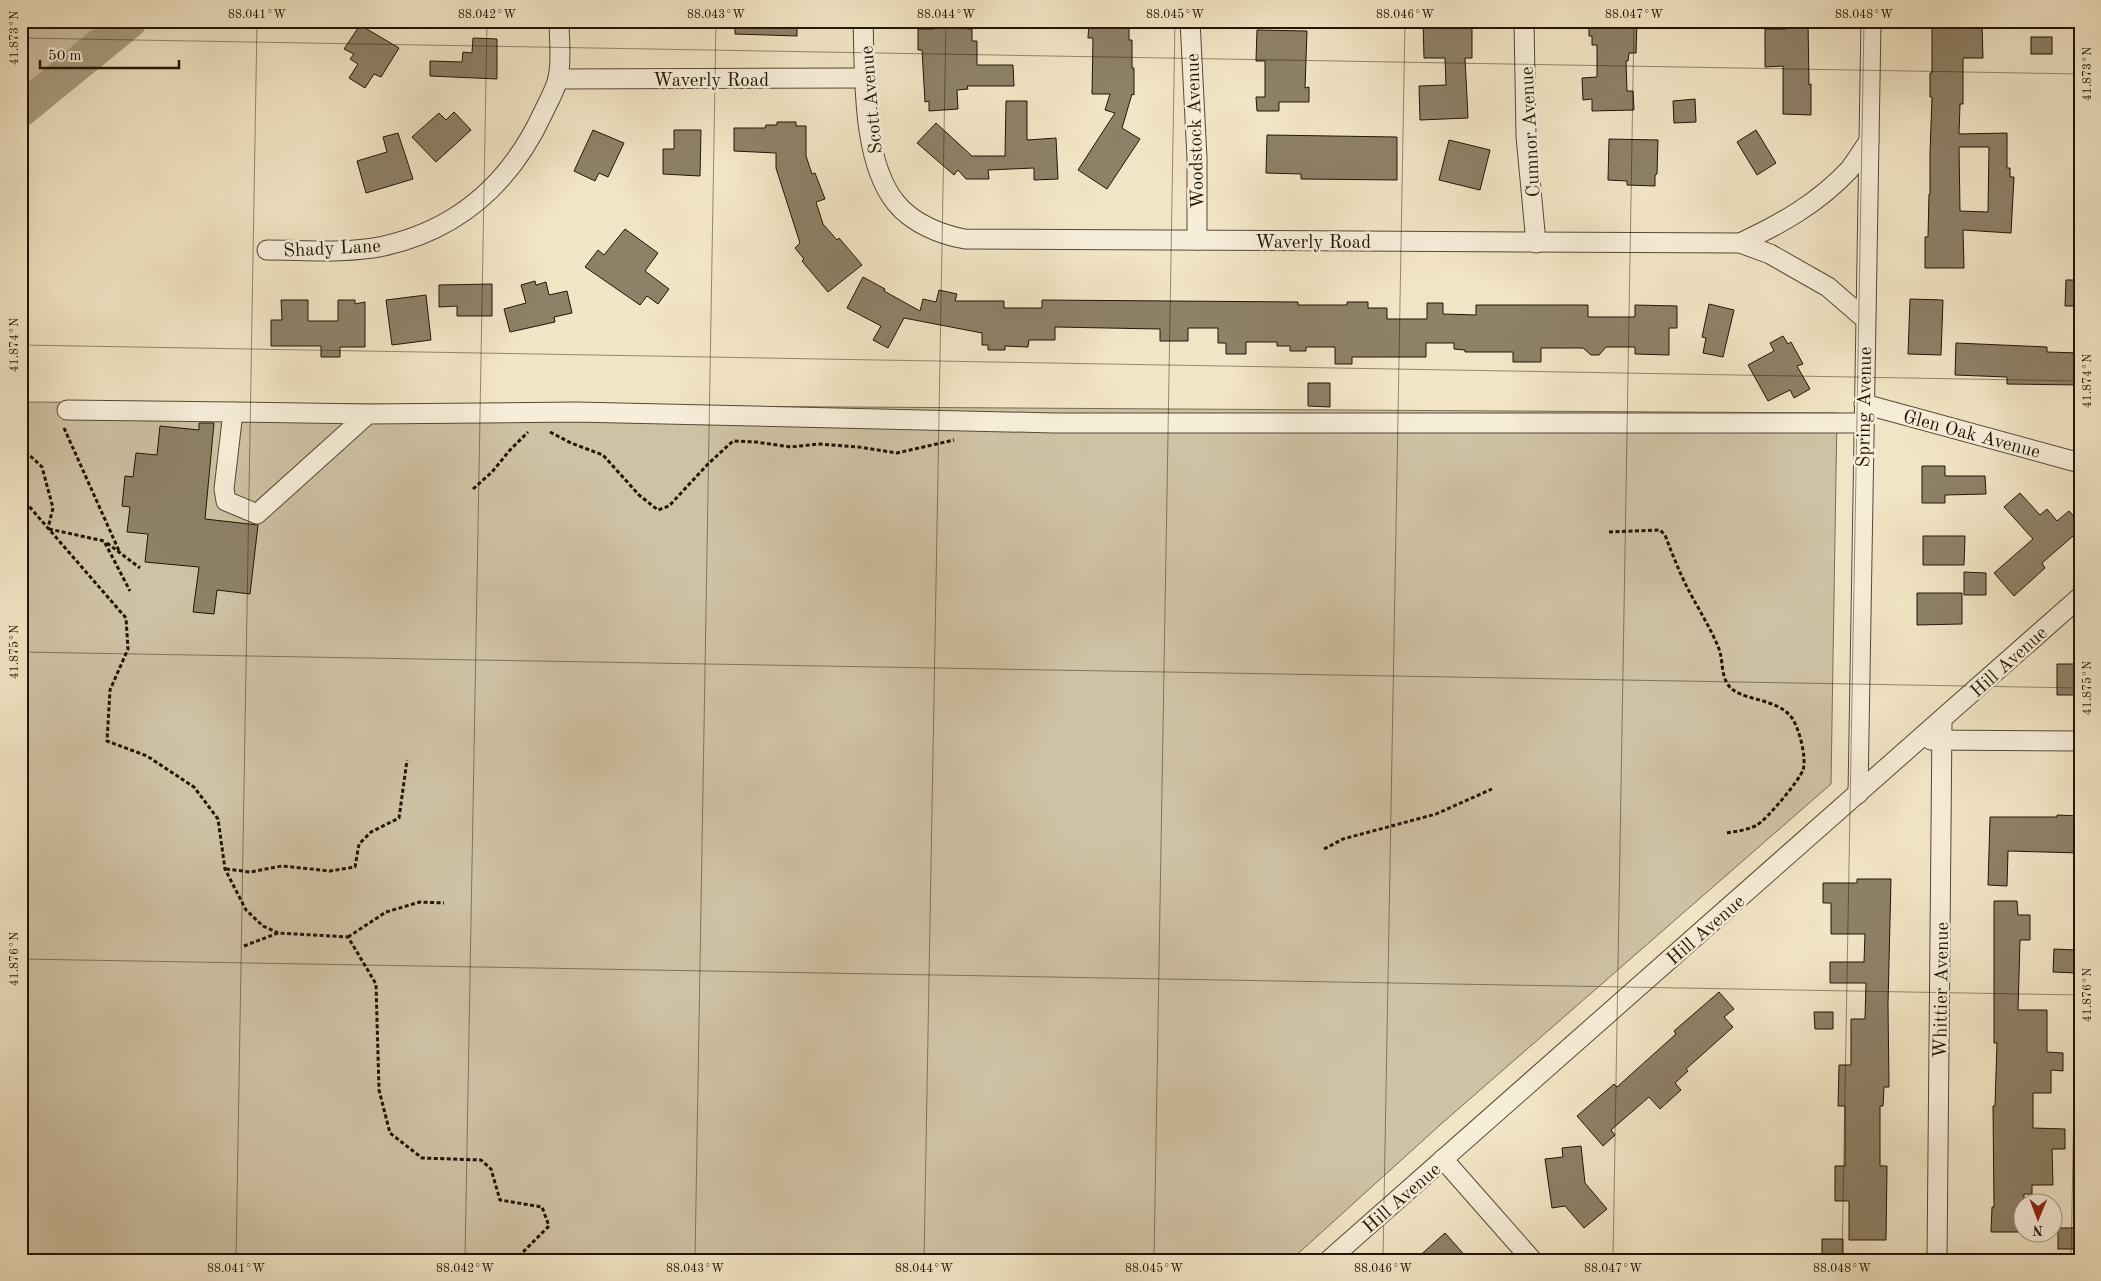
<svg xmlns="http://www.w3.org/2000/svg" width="2101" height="1281" font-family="'Old Standard TT',serif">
<rect width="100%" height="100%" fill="#f2e5c5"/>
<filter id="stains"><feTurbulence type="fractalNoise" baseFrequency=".004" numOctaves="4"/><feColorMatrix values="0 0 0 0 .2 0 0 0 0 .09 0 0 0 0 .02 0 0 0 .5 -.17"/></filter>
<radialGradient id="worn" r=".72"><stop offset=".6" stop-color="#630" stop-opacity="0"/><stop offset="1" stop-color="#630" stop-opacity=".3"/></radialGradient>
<g fill="#cfc2a4" stroke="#786c54">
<path d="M21 21H107L21 90Z"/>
<path d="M21 402 1837 413 1831 784 1440 1125 1291 1260H21Z"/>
</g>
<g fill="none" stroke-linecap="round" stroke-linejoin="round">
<path stroke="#ab9e83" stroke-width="34" d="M21 110 130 21"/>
</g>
<g fill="#8e8168" stroke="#221504" fill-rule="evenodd">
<path d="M735 21H797V36L735 34Z"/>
<path d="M934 21H967V29H972V41H977V65H1013L1014 86H967L968 89 957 90 958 109 929 111V101L925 102 922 50H918V29H934Z"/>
<path d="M1129 21V40H1132V68H1134V95L1132 94 1122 128 1140 139 1107 189 1078 170 1115 113 1105 110 1110 94H1092L1093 38H1088L1089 22Z"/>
<path d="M1423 21H1440V24H1472V58H1465L1468 118 1420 120 1419 86 1446 85 1445 58H1424Z"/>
<path d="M1589 21H1637L1636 53H1629L1628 61H1626L1627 91H1633L1634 110 1592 111V99L1583 100 1582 78 1597 77V45H1592V36H1589Z"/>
<path d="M1786 21H1808L1809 85 1811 84V115L1783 114V66L1765 67V29H1786Z"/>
<path d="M360 25 399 48 381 77 374 74 365 88 349 78 358 64 350 59 354 54 344 49Z"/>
<path d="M1982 26 1983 58H1963V104H1960L1959 134 2007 133V168H2010V177H2014L2011 233 1963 230 1964 268H1925V237H1928L1929 194H1930V153L1932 97H1930V73H1932V27ZM1959 147H1989L1988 212 1960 211Z"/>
<path d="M1257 30 1307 31 1305 88 1309 87V102H1279V111H1257L1256 97H1265V61H1256Z"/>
<rect x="2031" y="37" width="21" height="17"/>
<path d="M473 38 497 39V79L430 76V61L462 62 463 52 472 53Z"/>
<path d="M1695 99 1696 122 1674 123 1673 101Z"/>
<path d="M1006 101H1027V140L1056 138 1058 179 1034 180V168L988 170 989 179H966L958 170 954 175 917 143 936 123 972 156H1005Z"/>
<path d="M454 112 471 130 436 162 412 137 439 113 446 120Z"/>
<path d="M777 122H796V126H806V156L812 174 815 173 825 199 816 202 823 224 837 240 839 238 862 265 828 292 802 261 804 259 795 248 800 243 776 168V153L734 151V128H765L766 125H777Z"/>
<path d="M593 130 624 143 608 177 599 173 595 181 574 171Z"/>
<path d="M674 130H701L700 176 663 174V149H674Z"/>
<path d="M1756 130 1776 163 1757 175 1737 142Z"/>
<path d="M398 133 413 179 366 193 357 161 387 152 383 137Z"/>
<path d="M1267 135 1397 137V180L1301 179V174L1266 173Z"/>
<path d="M1609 139 1658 140 1657 174 1655 175V186L1627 185V181L1608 180Z"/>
<path d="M1449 140 1490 150 1480 190 1439 180Z"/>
<path d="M625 229 658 253 645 271 669 289 658 304 647 296 640 305 585 267 598 250 604 255Z"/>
<path d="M863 277 885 289 884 291 920 311 923 299 936 302 939 290 957 294 955 301H1004V308H1042V300L1298 302V305H1347V302H1368V308H1387V319H1427V303H1443V314L1476 315V305H1588V317H1635V305L1677 306V328H1669V355L1635 354V347H1606L1599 355H1591L1583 348H1541V362H1513V352H1465V350L1454 349V343H1426V357H1352V364H1335V347H1306V351H1290V346H1277V342H1246V354H1226V343H1218V328H1188V341H1160V329L1055 327V340H1029L1028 347 1005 346V350H988V345H982V333L904 318 888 348 873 340 881 326 847 308Z"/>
<path d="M2066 280H2080V306H2065Z"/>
<path d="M535 281 536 285 546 282 549 295 567 291 572 313 554 317 555 322 510 332 504 309 526 303 521 285Z"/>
<path d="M492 284V316H457V306L439 307V285Z"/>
<path d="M426 295 431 340 392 345 386 300Z"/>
<path d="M1910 299 1943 300 1941 355 1908 354Z"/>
<path d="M281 300H308V321H338V300H355V304L365 302V347H340V357H321V346H271V320H282Z"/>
<path d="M1709 304 1734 310 1723 357 1703 353 1706 338 1702 337Z"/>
<path d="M1783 336 1788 344 1791 342 1803 364 1797 366 1810 389 1794 398 1790 390 1768 401 1748 365 1774 351 1770 343Z"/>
<path d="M1956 343 2047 347V352L2080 353V385L2007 384V377L1955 375Z"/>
<path d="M1308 383H1330V407L1308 406Z"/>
<path d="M199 423H214L205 519 258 525 250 594 217 590 214 614 193 612 199 567 145 562 148 534 127 532 130 507 122 506 125 476 133 477 136 453 157 455 160 426 199 430Z"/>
<path d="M1922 466H1945V476H1985L1986 494 1945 495V503H1922Z"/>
<path d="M2020 493 2040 515 2047 509 2057 521 2069 511 2080 523V530L2042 563 2045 568 2014 596 1994 573 2033 539 2004 507Z"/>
<path d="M1923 536H1965L1964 565H1923Z"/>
<path d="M1964 572 1986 573V595H1964Z"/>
<path d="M1917 593H1962V624L1917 625Z"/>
<path d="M2057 664H2080V689H2076V695H2057Z"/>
<path d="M2057 815 2080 816V853L2008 851 2007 886 1988 885 1990 817H2057Z"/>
<path d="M1857 879H1891L1888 1004 1889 1087H1884L1883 1106H1880V1166H1887L1886 1240H1849V1201H1835V1166H1845V1106H1838L1839 1065H1851V1019H1865L1866 983H1830V962H1864L1865 934H1831V903H1823V883H1857Z"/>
<path d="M1994 901H2017L2018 915H2030V940H2020L2018 1010H2047V1052L2063 1053V1071L2051 1070V1093H2033V1128L2065 1129V1149H2052L2053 1185H2032V1194H2024V1232H1991L1992 1207H1994L1993 1106H1995L1997 1043H1994Z"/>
<path d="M2054 949 2076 950V973L2053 972Z"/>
<path d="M1719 992 1734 1009 1724 1017 1733 1027 1686 1069 1688 1071 1675 1083 1681 1090 1660 1109 1649 1097 1611 1130 1615 1135 1603 1146 1577 1116 1614 1084 1617 1087 1676 1034 1674 1031Z"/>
<path d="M1814 1012H1833V1029H1815Z"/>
<path d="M1581 1146 1585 1183 1607 1209 1584 1228 1565 1206 1552 1208 1545 1159 1563 1157 1562 1148Z"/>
<rect x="2058" y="1228" width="18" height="21"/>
<path d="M1445 1233 1469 1260H1415Z"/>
<path d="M1822 1239H1843V1257L1822 1258Z"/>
</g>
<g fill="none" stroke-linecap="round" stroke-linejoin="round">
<defs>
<g id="minor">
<path d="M863 21C865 74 861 160 896 203 912 223 941 235 965 239L1740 243C1781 224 1818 203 1849 170 1856 161 1862 151 1869 141"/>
<path d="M1190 21 1197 158V240"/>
<path d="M1524 21 1526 136 1536 243"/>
<path d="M558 79 865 78"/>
<path d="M1740 243 1770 254 1828 287 1865 319"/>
<path d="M267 250C305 250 346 254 384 246 459 229 511 182 543 113 548 102 556 89 558 78 562 60 559 39 559 21"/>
<path d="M1864 404 2080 463"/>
<path d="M67 410 233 412"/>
<path d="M369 414 233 412 224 489 226 501 257 514 368 414 576 412 1055 423H1863"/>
<path d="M1931 740 2080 741"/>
<path d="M1858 794 1871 21"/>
<path d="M1443 1159 1532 1260"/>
<path d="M1329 1260 2080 597"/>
<path d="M1937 1260 1942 721"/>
</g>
</defs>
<use href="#minor" stroke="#564934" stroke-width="21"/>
<g stroke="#221504" stroke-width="3" stroke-dasharray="4 2.5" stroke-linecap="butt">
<path d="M64 428 120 553"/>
<path d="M550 432 571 443 603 455 639 495 658 510 669 506 708 464 733 441 756 442 791 447 818 444 859 447 897 453 954 440"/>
<path d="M21 447 42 467 53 508 48 528"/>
<path d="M473 489 492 472 510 450 528 432"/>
<path d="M21 497 126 618 128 649 110 690 107 741 147 756 194 787 218 819 225 869 246 910 263 926 278 933"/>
<path d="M49 529 104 541 130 591"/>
<path d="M1609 532 1660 530 1665 535C1671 551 1677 566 1684 581 1695 604 1710 626 1719 649 1723 660 1721 673 1727 683 1737 702 1776 696 1792 718 1799 728 1807 758 1803 770 1799 781 1767 819 1757 825 1748 830 1737 831 1727 833"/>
<path d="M107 543 140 568"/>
<path d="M1324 849 1343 839 1436 814 1492 789"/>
<path d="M226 869 250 872 282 866 330 871 355 867 359 844 371 832 399 818 407 760"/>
<path d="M348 937 386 912 420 902 444 903"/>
<path d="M244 946 278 933 348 937 376 984 379 1090 390 1133 422 1158 481 1160 491 1169 500 1200 542 1207 549 1226 515 1260"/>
</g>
<use href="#minor" stroke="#f7eed9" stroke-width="19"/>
</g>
<path fill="none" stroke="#221504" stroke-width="1" stroke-opacity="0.45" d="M21 38 2080 74M21 345 2080 381M21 408 28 21M21 652 2080 688M21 959 2080 995M236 1260 257 21M465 1260 487 21M695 1260 716 21M924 1260 946 21M1154 1260 1175 21M1383 1260 1405 21M1613 1260 1634 21M1842 1260 1864 21M2071 1260 2080 787"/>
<g text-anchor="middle" stroke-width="5" stroke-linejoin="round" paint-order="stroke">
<g font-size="19" fill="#221504" stroke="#f7eed9">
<text x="711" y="86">Waverly Road</text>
<text transform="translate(870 100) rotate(-95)" y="7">Scott Avenue</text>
<text transform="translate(1194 131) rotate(-92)" y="7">Woodstock Avenue</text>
<text transform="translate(1529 132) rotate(-93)" y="7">Cumnor Avenue</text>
<text x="1313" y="248">Waverly Road</text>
<text transform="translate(332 247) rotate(-3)" y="7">Shady Lane</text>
<text transform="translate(1863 407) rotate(-89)" y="7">Spring Avenue</text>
<text transform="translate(1972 433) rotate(15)" y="7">Glen Oak Avenue</text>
<text transform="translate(2008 661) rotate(-42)" y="7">Hill Avenue</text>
<text transform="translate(1705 929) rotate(-41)" y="7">Hill Avenue</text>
<text transform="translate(1940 990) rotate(-89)" y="7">Whittier Avenue</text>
<text transform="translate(1401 1197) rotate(-41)" y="7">Hill Avenue</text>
</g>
</g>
<rect width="2101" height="1281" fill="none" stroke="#f2e5c5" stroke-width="55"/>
<g transform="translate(2038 1218) rotate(181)"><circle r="24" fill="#f7eed9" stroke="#a29784"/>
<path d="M0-4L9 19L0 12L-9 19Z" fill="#8f2418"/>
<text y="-8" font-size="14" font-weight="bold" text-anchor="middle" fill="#221504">N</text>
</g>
<path d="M40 60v8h139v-8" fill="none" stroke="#221504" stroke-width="2.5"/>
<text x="48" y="60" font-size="15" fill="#221504" stroke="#f7eed9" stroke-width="4" paint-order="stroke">50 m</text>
<rect x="28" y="28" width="2046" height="1226" fill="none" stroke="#221504" stroke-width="2"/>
<g font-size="12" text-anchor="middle" fill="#221504">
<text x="257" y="18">88.041°W</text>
<text x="487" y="18">88.042°W</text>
<text x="716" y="18">88.043°W</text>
<text x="946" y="18">88.044°W</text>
<text x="1175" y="18">88.045°W</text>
<text x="1405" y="18">88.046°W</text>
<text x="1634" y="18">88.047°W</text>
<text x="1864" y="18">88.048°W</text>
<text transform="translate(14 38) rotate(-90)" y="4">41.873°N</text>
<text transform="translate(2087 74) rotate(-90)" y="4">41.873°N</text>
<text transform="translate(14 345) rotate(-90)" y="4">41.874°N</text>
<text transform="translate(2087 381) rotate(-90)" y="4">41.874°N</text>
<text transform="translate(14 652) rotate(-90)" y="4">41.875°N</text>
<text transform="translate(2087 688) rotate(-90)" y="4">41.875°N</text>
<text transform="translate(14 959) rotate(-90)" y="4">41.876°N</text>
<text transform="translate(2087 995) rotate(-90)" y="4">41.876°N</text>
<text x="236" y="1272">88.041°W</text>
<text x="465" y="1272">88.042°W</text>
<text x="695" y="1272">88.043°W</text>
<text x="924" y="1272">88.044°W</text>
<text x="1154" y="1272">88.045°W</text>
<text x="1383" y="1272">88.046°W</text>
<text x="1613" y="1272">88.047°W</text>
<text x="1842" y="1272">88.048°W</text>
</g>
<rect width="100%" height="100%" filter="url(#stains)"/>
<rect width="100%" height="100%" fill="url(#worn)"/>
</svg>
